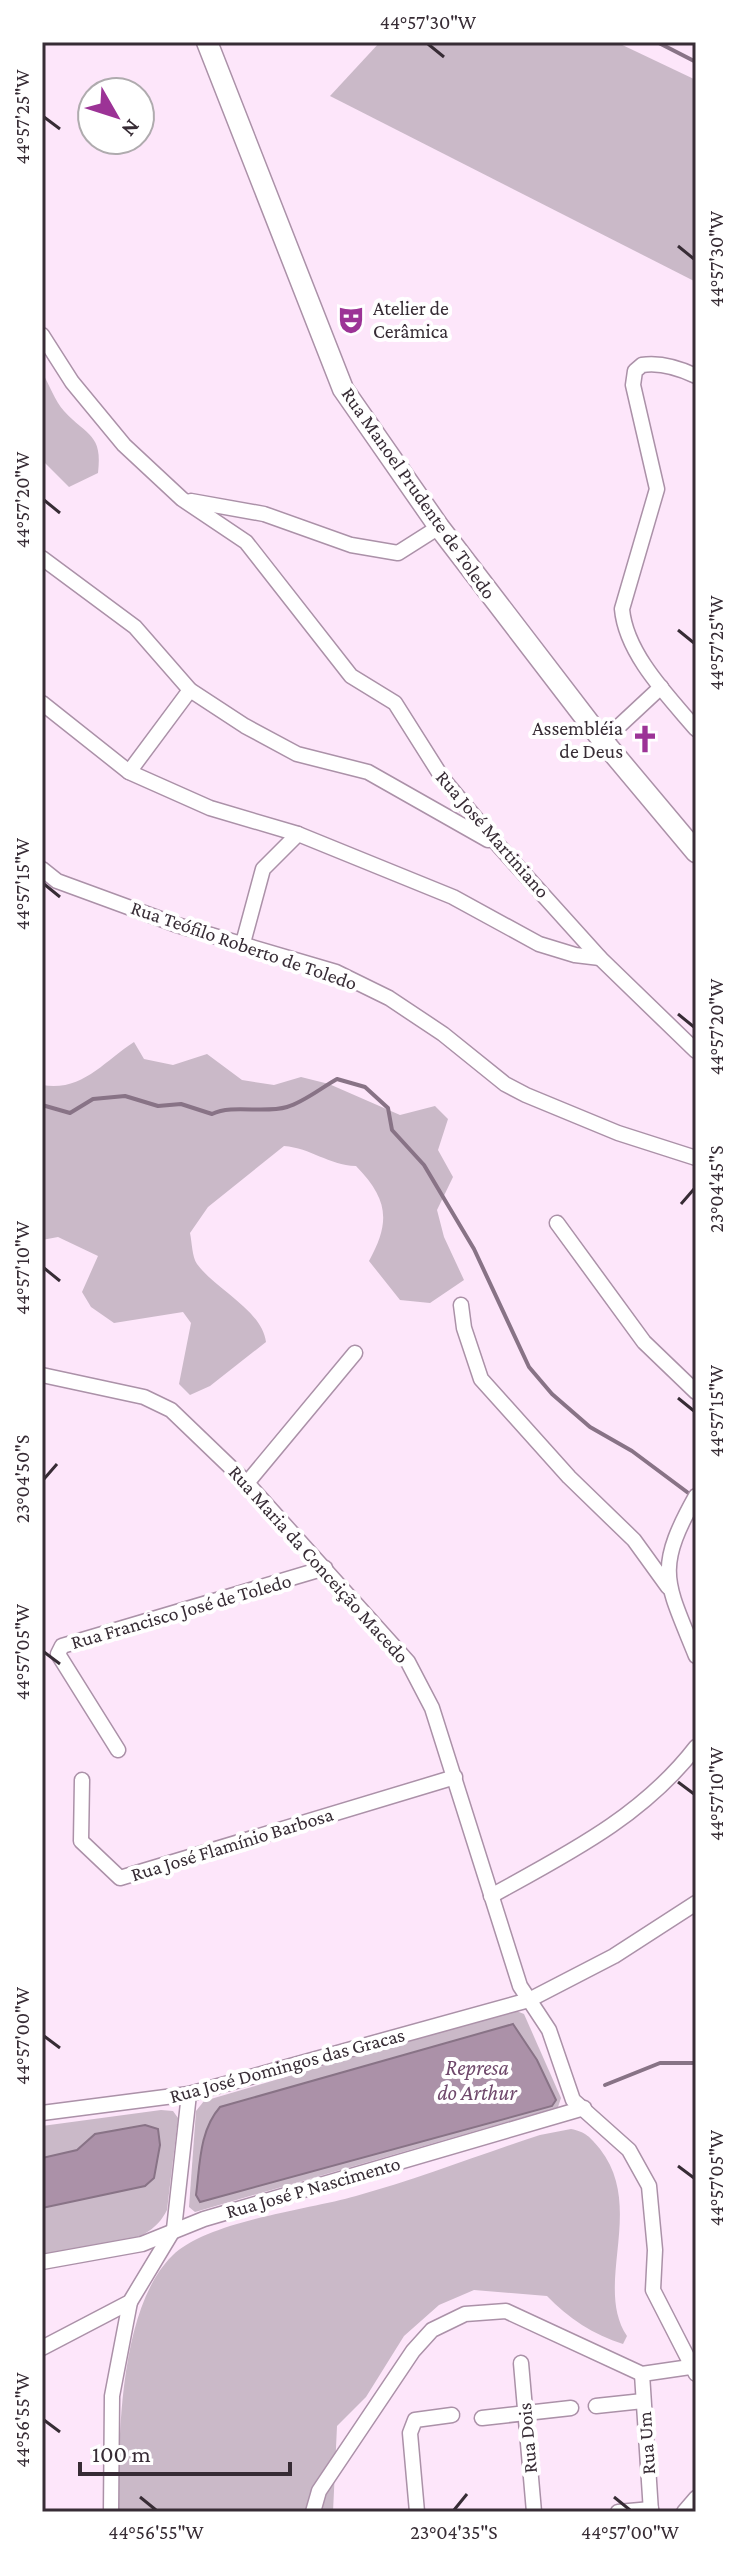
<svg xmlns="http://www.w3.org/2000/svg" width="738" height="2554" font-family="'Crimson Pro',serif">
<rect width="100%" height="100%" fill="#fde6fa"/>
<g fill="#cab9c8">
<path d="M380 42H616L696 80V282L330 96Z"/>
<path d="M42 372C49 384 55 401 64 411 87 436 103 434 98 473L69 487 42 460Z"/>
<path d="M134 1042 144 1059 173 1065 207 1054 242 1080 274 1085 301 1077 329 1084 400 1115 435 1106 448 1119 438 1150 453 1177 437 1210 444 1237 464 1280 430 1303 400 1300 369 1261C391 1221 388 1199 356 1166 328 1165 311 1148 284 1146L208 1207 190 1233C192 1242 192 1257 197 1264 216 1290 262 1310 266 1342L210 1386 190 1395 179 1384 191 1323 183 1312 114 1323 91 1307 82 1292 98 1256 58 1237 42 1240V1085C82 1092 103 1062 134 1042Z"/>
<path d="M514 2010 524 2014 561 2098 558 2107 195 2212 189 2207 196 2111 204 2101Z"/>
<path d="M161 2110 173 2111 178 2118 167 2210C147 2252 82 2248 42 2254V2126Z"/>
<path d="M571 2129C586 2132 590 2137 600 2149 646 2208 593 2285 627 2336L623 2344C594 2335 568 2318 547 2296L474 2290 439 2305 404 2336 366 2397 337 2426 333 2512H119C118 2441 119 2308 172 2256 207 2221 307 2210 356 2196 418 2179 479 2155 540 2135Z"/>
</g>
<g fill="#ab91a8" stroke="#887386" stroke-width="2">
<path d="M513 2024 537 2060 556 2100 552 2106 200 2202 196 2195C200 2165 199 2131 220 2107Z"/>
<path d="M145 2125 158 2129 160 2145 154 2178 145 2186 42 2208V2158L77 2150 95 2134Z"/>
</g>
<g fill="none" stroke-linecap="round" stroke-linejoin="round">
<g stroke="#887386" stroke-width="4">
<path d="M657 42 696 62"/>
<path d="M42 1105 70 1113 93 1099 125 1096 158 1106 181 1104 212 1114C233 1104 264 1114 287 1107 304 1102 321 1088 337 1079L365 1087 388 1108 392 1130 424 1165 474 1249 529 1367 552 1394 590 1427 632 1451 691 1495"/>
<path d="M605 2085 660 2063H696"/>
</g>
<defs>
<g id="street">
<path d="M42 335 72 382 124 445 182 499 246 542 351 676 395 703 443 779 499 846 600 958 696 1051"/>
<path d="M696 376C679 368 661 362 642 365L635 371 633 385 657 489 622 609C626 654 668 696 696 729"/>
<path d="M191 501 264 514 351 545 398 553 439 527"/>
<path d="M42 558 135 627 190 690 245 726 297 754 368 772 488 840"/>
<path d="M42 703 129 772 210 808 298 834 453 897 539 944 575 955 600 958"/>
<path d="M603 741 661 687"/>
<path d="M129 772 190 690"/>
<path d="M42 869 57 881 177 925 336 972 389 998 443 1034 505 1084 526 1095 618 1133 696 1158"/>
<path d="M243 943 263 869 298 834"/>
<path d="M557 1223 644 1342 696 1392"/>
<path d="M461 1305 464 1328 481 1379 569 1477 634 1540 668 1587"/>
<path d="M42 1375 144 1397 171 1410 247 1483 408 1662 432 1708 520 1986 549 2030 573 2100 629 2150 649 2186 655 2250 653 2290 696 2374"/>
<path d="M247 1483 355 1353"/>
<path d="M696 1496C654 1571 666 1581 696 1656"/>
<path d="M118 1750 58 1654 62 1646 325 1568"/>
<path d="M82 1780 81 1841 120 1878 455 1777"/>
<path d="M491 1896C567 1854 642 1817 696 1747"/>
<path d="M42 2113 189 2094 529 2000 614 1956 696 1903"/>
<path d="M42 2262 142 2244 204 2219 584 2108"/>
<path d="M42 2348 130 2302 174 2229 189 2094"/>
<path d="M521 2363 534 2512"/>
<path d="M642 2374 651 2512"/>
<path d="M596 2406 643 2401"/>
<path d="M482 2418 571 2408"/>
<path d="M111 2512 112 2396 130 2302"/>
<path d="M313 2512 319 2491 413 2351 432 2330 465 2314 506 2311 642 2374 690 2367"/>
<path d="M417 2512 410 2433 415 2420 452 2415"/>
<path d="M618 2512 651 2509"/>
<path d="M684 2512 696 2498"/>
</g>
<path id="secondary" d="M207 42 343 389 439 527 603 741 696 852"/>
</defs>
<use href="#street" stroke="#ab91a8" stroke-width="17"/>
<use href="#secondary" stroke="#ab91a8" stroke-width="23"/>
<use href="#street" stroke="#fff" stroke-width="14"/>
<use href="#secondary" stroke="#fff" stroke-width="20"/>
</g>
<path fill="none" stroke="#372c35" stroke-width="3" d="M428 44 444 57M44 117 60 129M678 246 694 259M44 500 60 513M678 630 694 643M44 884 60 897M678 1014 694 1027M681 1204 694 1189M44 1268 60 1281M678 1398 694 1411M44 1479 57 1464M44 1652 60 1664M678 1782 694 1794M44 2036 60 2048M678 2166 694 2178M44 2420 60 2432M140 2497 156 2510M614 2497 630 2510M454 2510 467 2494"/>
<defs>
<symbol id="theatre-bare" viewBox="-9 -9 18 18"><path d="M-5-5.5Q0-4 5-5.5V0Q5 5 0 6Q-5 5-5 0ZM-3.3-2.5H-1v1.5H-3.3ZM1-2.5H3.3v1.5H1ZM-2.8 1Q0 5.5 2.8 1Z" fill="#9c3396" stroke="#fff" stroke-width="2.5" paint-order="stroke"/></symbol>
<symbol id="church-bare" viewBox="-9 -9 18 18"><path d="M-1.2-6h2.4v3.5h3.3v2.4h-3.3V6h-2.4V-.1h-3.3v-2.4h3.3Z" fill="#9c3396" stroke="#fff" stroke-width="2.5" paint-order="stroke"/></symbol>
</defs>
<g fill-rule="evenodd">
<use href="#theatre-bare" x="331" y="300" width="40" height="40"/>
<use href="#church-bare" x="625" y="719" width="40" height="40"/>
</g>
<g text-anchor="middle" stroke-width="8" stroke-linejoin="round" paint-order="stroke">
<g font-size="20" fill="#372c35" stroke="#fff" text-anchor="start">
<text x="373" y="315">Atelier de<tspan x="373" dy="23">Cerâmica</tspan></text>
<text x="623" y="735" text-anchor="end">Assembléia<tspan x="623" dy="23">de Deus</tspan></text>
</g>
<g font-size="20" fill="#372c35" stroke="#fff">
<text transform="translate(419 493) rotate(55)" y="7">Rua Manoel Prudente de Toledo</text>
<text transform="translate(493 834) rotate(49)" y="7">Rua José Martiniano</text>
<text transform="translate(244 945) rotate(19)" y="7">Rua Teófilo Roberto de Toledo</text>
<text transform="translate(319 1564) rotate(48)" y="7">Rua Maria da Conceição Macedo</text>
<text transform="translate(181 1611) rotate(-16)" y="7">Rua Francisco José de Toledo</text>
<text transform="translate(232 1844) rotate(-17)" y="7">Rua José Flamínio Barbosa</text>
<text transform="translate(287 2065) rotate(-15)" y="7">Rua José Domingos das Gracas</text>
<text transform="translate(313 2187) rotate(-16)" y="7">Rua José P Nascimento</text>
<text transform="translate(527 2438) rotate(-95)" y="7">Rua Dois</text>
<text transform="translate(646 2443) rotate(-94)" y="7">Rua Um</text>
</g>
<g font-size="22" font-style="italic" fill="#6f486b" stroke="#fff">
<text x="477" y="2075">Represa<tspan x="477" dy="25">do Arthur</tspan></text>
</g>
</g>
<rect width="738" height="2554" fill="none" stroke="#ffffff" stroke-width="88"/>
<g transform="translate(116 116) rotate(129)"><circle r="38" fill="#ffffff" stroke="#afabae" stroke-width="2"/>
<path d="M0-6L14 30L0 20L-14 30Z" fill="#9c3396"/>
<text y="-12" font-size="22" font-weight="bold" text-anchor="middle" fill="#372c35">N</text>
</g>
<path d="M80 2462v12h210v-12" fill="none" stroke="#372c35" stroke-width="4"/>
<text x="92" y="2462" font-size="24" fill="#372c35" stroke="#ffffff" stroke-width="6" paint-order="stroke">100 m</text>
<rect x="44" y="44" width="650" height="2466" fill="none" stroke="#372c35" stroke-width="3"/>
<g font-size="20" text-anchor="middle" fill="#372c35">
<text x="428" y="29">44°57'30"W</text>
<text transform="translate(22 117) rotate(-90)" y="7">44°57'25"W</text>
<text transform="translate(716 259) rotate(-90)" y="7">44°57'30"W</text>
<text transform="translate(22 500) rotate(-90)" y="7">44°57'20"W</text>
<text transform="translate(716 643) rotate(-90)" y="7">44°57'25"W</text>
<text transform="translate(22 884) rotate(-90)" y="7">44°57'15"W</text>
<text transform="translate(716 1027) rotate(-90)" y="7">44°57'20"W</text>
<text transform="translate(716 1189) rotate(-90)" y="7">23°04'45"S</text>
<text transform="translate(22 1268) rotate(-90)" y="7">44°57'10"W</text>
<text transform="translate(716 1411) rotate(-90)" y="7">44°57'15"W</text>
<text transform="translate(22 1479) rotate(-90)" y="7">23°04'50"S</text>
<text transform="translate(22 1652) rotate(-90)" y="7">44°57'05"W</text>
<text transform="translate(716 1794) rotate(-90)" y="7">44°57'10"W</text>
<text transform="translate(22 2036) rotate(-90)" y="7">44°57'00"W</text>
<text transform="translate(716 2178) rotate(-90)" y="7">44°57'05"W</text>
<text transform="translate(22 2420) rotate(-90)" y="7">44°56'55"W</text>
<text x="156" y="2539">44°56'55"W</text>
<text x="454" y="2539">23°04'35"S</text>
<text x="630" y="2539">44°57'00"W</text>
</g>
</svg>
